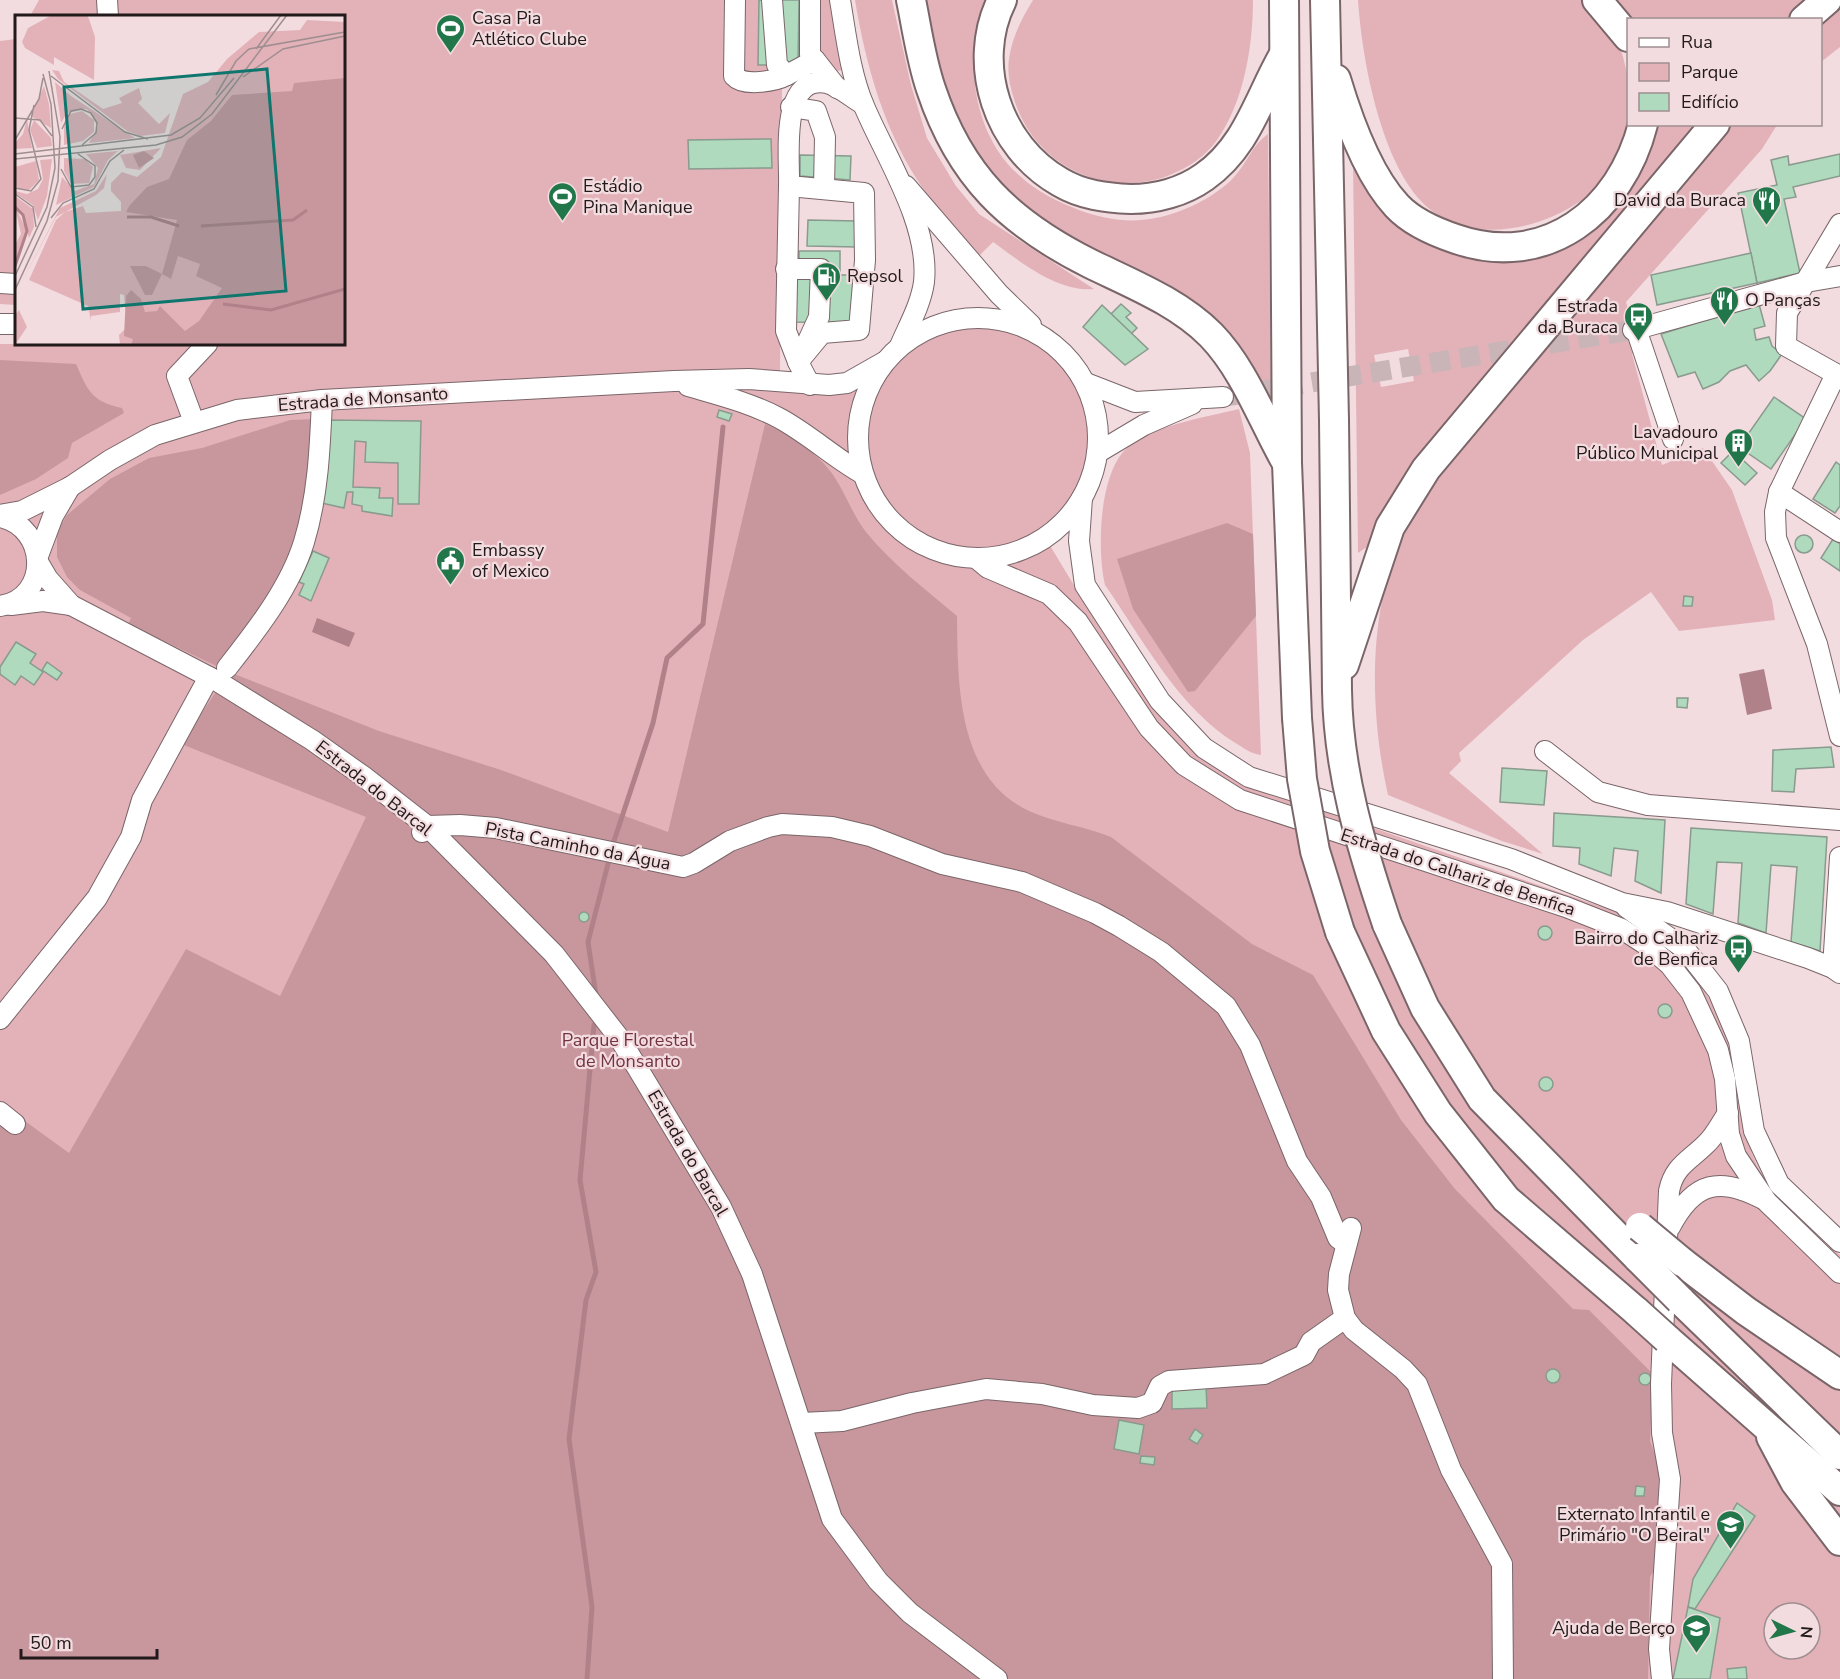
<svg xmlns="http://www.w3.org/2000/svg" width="1840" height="1679" font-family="'Nunito Sans',sans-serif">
<rect width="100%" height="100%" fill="#f3dcdf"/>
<g fill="#e3b2b9" fill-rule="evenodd">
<path d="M39 0H831L843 70 802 77 782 89 780 371H778L777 382C801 380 847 379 868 373 883 368 916 329 936 318 997 286 1077 354 1093 412 1106 457 1078 509 1046 539L1101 630 1152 705 1269 792 1614 911C1683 947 1720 996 1735 1072 1741 1104 1743 1136 1757 1165 1776 1202 1810 1228 1840 1255V1679H0V344H344V16H30ZM1774 1613H1810V1649H1774Z"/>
<path d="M855 0H892L911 85 927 138 956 186 979 214 1094 289C1057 292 1021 262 993 242L979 256 974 251C958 231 939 211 924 190 885 134 866 67 855 0Z"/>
<path d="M926 0H985C963 56 972 135 1020 176 1036 191 1058 202 1079 210 1101 218 1126 223 1150 219 1178 215 1215 198 1234 177 1247 163 1252 145 1268 134L1271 395 1268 400 1230 334 1208 314C1125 268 997 216 958 124 942 85 935 41 926 0Z"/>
<path d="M1033 0H1253C1253 46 1244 102 1217 140 1206 156 1189 167 1170 175 1106 200 1034 166 1014 99 1010 87 1007 72 1009 59 1012 37 1022 18 1033 0Z"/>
<path d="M1358 0H1584C1594 10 1608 22 1614 34 1631 65 1636 125 1620 158 1587 221 1475 259 1421 201 1380 157 1362 59 1358 0Z"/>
<path d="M1613 0H1809L1787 19 1628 20Z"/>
<path d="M1840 6V47L1821 62V23Z"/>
<path d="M16 39V305L0 304V41Z"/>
<path d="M1652 125H1696L1438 435 1370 545 1358 553 1353 162 1383 203 1538 254ZM1408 349 1414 381 1381 387 1374 355Z"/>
<path d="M1730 125H1777L1762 149 1626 302 1640 352 1632 354 1662 465 1703 448 1732 490 1772 600 1775 620 1679 631 1651 592 1583 640 1459 753 1461 761 1449 773 1543 854 1502 841 1388 795C1374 733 1370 663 1382 600 1389 559 1410 521 1429 486Z"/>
<path d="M1239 409 1250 453 1261 755C1252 754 1245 749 1237 744 1178 708 1144 641 1105 585 1097 550 1099 480 1123 452 1146 426 1207 417 1239 409Z"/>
</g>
<g fill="#c8979e">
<path d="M0 360 76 364C88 391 91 401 122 408L124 413 72 443 68 458 36 479 0 495Z"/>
<path d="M316 419 307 544 229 672 379 731 501 770 668 832 765 424C790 435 814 450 831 472 845 491 852 514 866 532 892 564 925 589 957 616 958 682 956 777 1029 811 1055 823 1084 826 1111 837L1252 944 1313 975 1401 1120 1455 1189 1573 1309 1589 1310 1653 1374 1650 1441 1657 1460 1659 1474 1656 1567 1650 1577 1648 1679H0V1103L69 1153 186 949 280 996 366 817 181 744 229 672 128 624 131 618 80 590 67 577 57 557V531L67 515 110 479 149 458 202 448 290 420Z"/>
<path d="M1227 523 1253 534 1256 616 1195 691 1188 692 1133 609 1117 559Z"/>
</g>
<g fill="#b18189">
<path d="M317 618 355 633 349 647 312 632Z"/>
<path d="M1764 669 1772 709 1747 715 1739 674Z"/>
</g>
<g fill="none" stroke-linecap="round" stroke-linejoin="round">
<g stroke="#b18189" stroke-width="5">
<path d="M613 844 653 723 667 658 703 624 723 427"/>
<path d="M596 995 588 942 610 856"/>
<path d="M587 1679 592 1607 569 1439 586 1300 596 1272 580 1180 594 1025"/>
</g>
</g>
<g fill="#afdabd" stroke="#899a8e" stroke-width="1.5">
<path d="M759 0H799L798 65H758Z"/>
<path d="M771 139 772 168 689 169 688 140Z"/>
<path d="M1840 154V176L1793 187 1796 197 1784 199 1800 273 1757 283 1738 193 1777 185 1771 160 1788 156 1789 165Z"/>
<path d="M800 155 851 156 850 180 800 176Z"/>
<path d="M808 220 857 221V247L807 246Z"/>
<path d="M799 251H840V275H857L856 323 793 322 794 275H799Z"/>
<path d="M1751 253 1757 283 1657 305 1651 275Z"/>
<path d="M1121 304 1131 313 1126 317 1137 328 1131 334 1111 314Z"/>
<path d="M1759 304 1765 326 1754 329 1756 340 1769 337 1772 346 1782 354 1770 371 1759 381 1746 365 1730 371 1719 382 1703 389 1695 372 1678 377 1661 334Z"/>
<path d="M1102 305 1148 349 1125 365 1083 327Z"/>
<path d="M1774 397 1806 419 1771 469 1739 447Z"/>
<path d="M719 410 732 414 729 421 717 417Z"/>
<path d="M325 420 421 421 419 504H398V463L365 462 366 442 355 441 353 487 380 488 379 498H393L392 516 362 511V506L352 504 353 492H347L344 508 317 502Z"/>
<path d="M1733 451 1757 473 1745 485 1721 463Z"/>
<path d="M1836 462 1840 465V506L1835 513 1813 499Z"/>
<circle cx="1804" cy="544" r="9"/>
<path d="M1833 539 1840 544V571L1821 558Z"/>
<path d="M313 551 329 558 311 601 299 595 304 584 299 582Z"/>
<path d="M1684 596 1693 597 1692 606H1683Z"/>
<path d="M16 642 36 654 30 663 43 672 34 685 21 676 15 685 0 674V667Z"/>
<path d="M47 662 62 673 57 680 42 670Z"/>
<path d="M1677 698H1688L1687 708 1677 707Z"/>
<path d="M1831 747 1834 767 1796 769 1794 792 1772 791 1773 750Z"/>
<path d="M1502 768 1547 771 1544 805 1500 802Z"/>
<path d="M1554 813 1665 820 1661 893 1635 881 1638 851 1614 848 1611 876 1579 864 1580 848 1553 846Z"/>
<path d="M1691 828 1827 837 1820 951 1791 942 1797 867 1771 865 1766 933 1738 923 1742 863 1717 862 1713 914 1686 904Z"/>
<circle cx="584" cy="917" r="5"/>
<circle cx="1545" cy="933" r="7"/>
<circle cx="1665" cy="1011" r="7"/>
<circle cx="1546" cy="1084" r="7"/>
<circle cx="1553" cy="1376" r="7"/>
<circle cx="1645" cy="1379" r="6"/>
<path d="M1206 1385 1207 1408 1172 1409V1387Z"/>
<path d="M1119 1420 1144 1425 1139 1454 1114 1449Z"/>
<path d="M1195 1429 1203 1435 1197 1444 1189 1439Z"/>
<path d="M1141 1456 1155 1457 1154 1465 1140 1463Z"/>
<path d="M1636 1486 1645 1487 1644 1496H1635Z"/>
<path d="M1737 1503 1755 1516 1695 1609 1688 1607 1693 1579Z"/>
<path d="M1688 1607 1720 1618 1710 1679H1673Z"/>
<path d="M1746 1667 1747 1679H1728L1727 1669Z"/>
</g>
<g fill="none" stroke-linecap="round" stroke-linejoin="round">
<path stroke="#c9b5b8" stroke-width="20" stroke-dasharray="20 10" stroke-linecap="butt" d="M1223 397 1633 330"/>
<defs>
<g id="minor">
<path d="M107 0 108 16"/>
<path d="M735 0 734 76C744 87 776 81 787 75"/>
<path d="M772 0 777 65 787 75 815 60 837 88"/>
<path d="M810 0V55L815 60"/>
<path d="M840 0C846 35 850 73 864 106 886 158 930 224 924 282 921 304 909 325 900 346"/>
<path d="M791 107 816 111 825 137 824 188"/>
<path d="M789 186 786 331 798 362"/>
<path d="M906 186 999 294 1031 325"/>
<path d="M1840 224 1787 313 1786 346 1836 374 1779 492 1775 512 1776 538 1817 644 1840 736"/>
<path d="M786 269H821L819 317 807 343"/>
<path d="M0 283 16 284"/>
<circle cx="978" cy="438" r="120"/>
<path d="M0 324H16"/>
<path d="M1636 329 1673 439"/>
<path d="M1633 330 1806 282 1840 276"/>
<path d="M1086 383 1135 402 1223 397"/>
<path d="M810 385 798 362 822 333 859 330 865 260 864 193 789 186C790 157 779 74 827 83 839 86 852 98 863 104"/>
<path d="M688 386C719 395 751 403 779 418 809 434 834 458 863 474"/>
<path d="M194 422 177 376 207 344"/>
<path d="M1097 453 1144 425 1192 404"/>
<path d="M1779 492 1840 532"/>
<path d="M1082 498 1079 541 1085 585 1160 701 1204 748 1249 777 1511 859 1622 903 1667 912 1808 958 1833 968 1840 973"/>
<path d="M0 515 22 511 70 487 110 460 155 435 237 410 322 400 674 381 749 379 829 385 847 383 884 362"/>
<path d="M0 517C48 527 51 598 0 606"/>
<path d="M38 556 53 516 70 487"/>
<path d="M976 558 988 568 1049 594 1078 622 1149 728 1184 765 1240 800 1566 907 1622 929 1648 946 1670 965 1691 992 1718 1050 1725 1079 1729 1134 1736 1156 1767 1202 1840 1273"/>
<path d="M38 562 48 579 71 605 217 681 312 740 363 776 427 826 554 954 620 1039 721 1207 752 1274 832 1519 878 1581 910 1613 997 1679"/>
<path d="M11 605 43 601 71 605"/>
<path d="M227 668C256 631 290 588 304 542 318 496 320 448 322 400"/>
<path d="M1545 751 1598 792 1648 805 1840 820"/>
<path d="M422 832 427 826 460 825 496 828 683 867 694 863 730 841 768 827 782 824 832 827 870 836 942 864 1022 882 1095 913 1119 926 1161 952 1226 1006 1250 1045 1297 1161 1321 1197 1338 1238 1345 1243"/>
<path d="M1626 907 1685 949 1718 991 1739 1041 1754 1131 1779 1184 1840 1242"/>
<path d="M1833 968 1840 857"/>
<path d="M0 1019 97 898 131 837 142 800 209 677"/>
<path d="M0 1112 15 1124"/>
<path d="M1670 1227C1694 1181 1720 1176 1765 1200"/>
<path d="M1351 1228 1339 1274 1338 1290 1345 1318 1354 1330 1403 1369 1417 1384 1451 1470 1502 1564 1503 1679"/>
<path d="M802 1423 842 1421 912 1403 986 1389 1042 1394 1093 1405 1138 1408 1152 1403 1160 1386 1169 1381 1264 1374 1304 1355 1311 1342 1345 1318"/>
<path d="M1662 1679 1659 1649 1670 1479 1662 1433 1661 1384 1669 1191C1674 1166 1689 1161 1706 1144 1715 1136 1721 1123 1728 1113"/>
</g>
<g id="highway">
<path d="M911 0C917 29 921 60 931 89 960 176 1009 223 1091 264 1132 284 1178 302 1211 335 1244 369 1262 419 1285 460"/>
<path d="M1002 0C970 64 998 147 1060 182 1082 195 1106 198 1131 199 1156 199 1183 192 1204 177 1247 147 1258 100 1283 56"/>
<path d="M1284 0 1287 463 1297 718"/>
<path d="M1325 0 1334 420 1337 690"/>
<path d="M1597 0 1628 37"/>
<path d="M1804 20 1827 0"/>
<path d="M1336 79C1348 119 1368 175 1397 206 1412 222 1435 232 1456 239 1546 270 1621 211 1643 124"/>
<path d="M1344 665 1390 527 1426 469 1715 124"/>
<path d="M1387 924 1425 1008 1482 1099 1638 1258"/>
<path d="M1340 932 1386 1031 1438 1113 1506 1199 1636 1311"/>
<path d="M1682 1262 1746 1311 1840 1375"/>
<path d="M1680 1300 1840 1455"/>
<path d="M1667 1339 1840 1491"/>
<path d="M1771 1437 1795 1482 1840 1541"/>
</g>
</defs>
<use href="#minor" stroke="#7a6669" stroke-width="22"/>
<use href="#highway" stroke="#7a6669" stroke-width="32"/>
<use href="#minor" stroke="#fff" stroke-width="20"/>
<use href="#highway" stroke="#fff" stroke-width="28"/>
<defs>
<g id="highway-bridge">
<path d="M1337 690C1338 771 1361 847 1387 924"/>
<path d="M1297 718 1302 779 1315 851 1340 932"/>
<path d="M1640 1227 1682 1262"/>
<path d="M1638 1258 1680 1300"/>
<path d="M1636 1311 1667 1339"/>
</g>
</defs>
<use href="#highway-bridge" stroke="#7a6669" stroke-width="32" stroke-linecap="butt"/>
<use href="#highway-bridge" stroke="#fff" stroke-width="28"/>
</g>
<defs>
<symbol id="stadium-pin" viewBox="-11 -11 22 30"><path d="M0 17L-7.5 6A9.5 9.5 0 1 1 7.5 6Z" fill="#21774a" stroke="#f3dcdf"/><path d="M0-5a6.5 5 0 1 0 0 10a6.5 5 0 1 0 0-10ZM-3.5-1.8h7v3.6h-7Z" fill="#fff"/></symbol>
<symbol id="restaurant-pin" viewBox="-11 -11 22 30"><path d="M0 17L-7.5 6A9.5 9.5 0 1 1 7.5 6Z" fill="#21774a" stroke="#f3dcdf"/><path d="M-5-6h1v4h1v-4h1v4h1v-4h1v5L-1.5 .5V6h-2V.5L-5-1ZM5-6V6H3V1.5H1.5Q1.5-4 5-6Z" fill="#fff"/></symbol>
<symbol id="fuel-pin" viewBox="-11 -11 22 30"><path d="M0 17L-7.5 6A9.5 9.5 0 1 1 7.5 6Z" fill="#21774a" stroke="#f3dcdf"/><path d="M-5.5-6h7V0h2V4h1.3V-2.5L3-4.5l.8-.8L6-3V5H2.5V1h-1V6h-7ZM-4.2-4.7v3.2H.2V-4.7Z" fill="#fff"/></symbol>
<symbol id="bus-pin" viewBox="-11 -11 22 30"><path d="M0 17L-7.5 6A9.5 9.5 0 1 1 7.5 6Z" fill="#21774a" stroke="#f3dcdf"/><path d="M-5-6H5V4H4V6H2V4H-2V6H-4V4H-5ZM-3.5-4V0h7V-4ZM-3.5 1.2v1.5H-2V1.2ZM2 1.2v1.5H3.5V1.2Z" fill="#fff"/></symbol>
<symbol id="building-pin" viewBox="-11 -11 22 30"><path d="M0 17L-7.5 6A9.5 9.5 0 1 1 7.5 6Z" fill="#21774a" stroke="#f3dcdf"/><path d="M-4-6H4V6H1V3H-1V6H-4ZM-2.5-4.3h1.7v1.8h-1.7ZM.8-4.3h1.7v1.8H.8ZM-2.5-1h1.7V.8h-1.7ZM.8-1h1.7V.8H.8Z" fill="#fff"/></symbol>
<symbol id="civic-pin" viewBox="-11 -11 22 30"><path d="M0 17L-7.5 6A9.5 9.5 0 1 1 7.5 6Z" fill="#21774a" stroke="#f3dcdf"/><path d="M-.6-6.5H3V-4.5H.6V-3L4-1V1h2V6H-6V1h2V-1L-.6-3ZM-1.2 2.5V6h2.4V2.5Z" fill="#fff"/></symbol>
<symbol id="school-pin" viewBox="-11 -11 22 30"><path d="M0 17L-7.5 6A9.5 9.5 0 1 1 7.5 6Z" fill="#21774a" stroke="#f3dcdf"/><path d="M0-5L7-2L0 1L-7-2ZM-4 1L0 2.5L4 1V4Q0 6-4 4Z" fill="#fff"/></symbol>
</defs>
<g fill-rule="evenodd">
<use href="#stadium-pin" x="434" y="12" width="33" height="45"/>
<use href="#stadium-pin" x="546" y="180" width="33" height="45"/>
<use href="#restaurant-pin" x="1750" y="184" width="33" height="45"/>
<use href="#fuel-pin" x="810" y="260" width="33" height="45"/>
<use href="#restaurant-pin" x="1708" y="284" width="33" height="45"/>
<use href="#bus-pin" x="1622" y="300" width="33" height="45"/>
<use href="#building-pin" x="1722" y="426" width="33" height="45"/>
<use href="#civic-pin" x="434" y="544" width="33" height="45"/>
<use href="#bus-pin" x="1722" y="932" width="33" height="45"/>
<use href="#school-pin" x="1714" y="1508" width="33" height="45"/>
<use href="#school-pin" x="1680" y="1612" width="33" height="45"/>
</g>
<g text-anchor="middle" stroke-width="4.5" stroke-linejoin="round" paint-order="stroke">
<g font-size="18" fill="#21191a" stroke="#f3dcdf" text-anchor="end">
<text x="472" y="24" text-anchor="start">Casa Pia<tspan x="472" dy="21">Atlético Clube</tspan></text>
<text x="583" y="192" text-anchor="start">Estádio<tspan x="583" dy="21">Pina Manique</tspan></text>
<text x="1746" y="206">David da Buraca</text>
<text x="847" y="282" text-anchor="start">Repsol</text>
<text x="1745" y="306" text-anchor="start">O Panças</text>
<text x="1618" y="312">Estrada<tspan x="1618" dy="21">da Buraca</tspan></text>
<text x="1718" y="438">Lavadouro<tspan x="1718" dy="21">Público Municipal</tspan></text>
<text x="472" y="556" text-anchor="start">Embassy<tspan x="472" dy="21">of Mexico</tspan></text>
<text x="1718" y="944">Bairro do Calhariz<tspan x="1718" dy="21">de Benfica</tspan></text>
<text x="1710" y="1520">Externato Infantil e<tspan x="1710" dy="21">Primário "O Beiral"</tspan></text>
<text x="1675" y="1634">Ajuda de Berço</text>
</g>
<g font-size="18" fill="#21191a" stroke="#f3dcdf">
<text transform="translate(363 399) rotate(-4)" y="6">Estrada de Monsanto</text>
<text transform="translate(374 788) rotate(38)" y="6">Estrada do Barcal</text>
<text transform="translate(578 846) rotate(11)" y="6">Pista Caminho da Água</text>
<text transform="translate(1458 872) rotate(18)" y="6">Estrada do Calhariz de Benfica</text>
<text transform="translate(688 1153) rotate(60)" y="6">Estrada do Barcal</text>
</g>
<g font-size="18" fill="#733441" stroke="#f3dcdf">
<text x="628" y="1046">Parque Florestal<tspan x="628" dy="21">de Monsanto</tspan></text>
</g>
</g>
<g transform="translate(15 15)">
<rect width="330" height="330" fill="#f3dcdf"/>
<path d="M37 0H72L74 4 80 22 79 65 39 42V50L10 33 7 27 13 13ZM292 5 330 7V330H105L104 320 112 312 109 280 105 279V297L76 301V306L73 291 14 265 41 205 50 197 68 191 71 198 106 196V187L96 176V168L107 157 122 162 146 142 168 79 193 67 212 44 244 17 285 15ZM37 55 44 56 49 67 88 94 107 88 104 83 124 73 127 84 123 88 144 109 155 98 150 118 126 121 112 116 43 64ZM40 67 56 81 120 123 74 128 83 111 72 94 52 98 46 108ZM29 71 34 89 36 113 16 101ZM67 96 79 105V117L68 126 49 130V111L55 99ZM12 104 17 133 0 134V128L8 119ZM19 105 36 123 37 131 22 133 15 115ZM146 133 125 155 111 153 105 140ZM103 136 93 145 79 172 41 190 47 162 60 176 79 169 83 153 71 139ZM49 143 70 144 78 152 74 168 56 169 49 156ZM37 144 32 181 23 205 18 190 0 178V176L12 179 23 174 28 164 25 145ZM21 146 24 165 14 175 4 174 0 170V152ZM92 159 89 173 81 180 41 202 0 280 45 193 81 176ZM0 181 18 194 19 212 14 223 9 200 0 191ZM0 192 12 215 0 248V230L6 219ZM4 295 12 312 0 330V300Z" fill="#e3b2b9"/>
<path d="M330 63V330H116L118 324 109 321 111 281 116 275 126 284 130 297 142 296 145 291 170 316 184 306 207 273 181 261 185 249 163 241 156 264 147 259 137 280H130L115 251H131L147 259 162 205 111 197 115 190 132 172 154 164 172 125 196 106 217 80 277 76 279 68ZM129 136 139 143 124 153 118 140Z" fill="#c8979e"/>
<path fill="none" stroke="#b18189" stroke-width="3" d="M0 192 8 200 12 216 0 251M112 202H136L164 211M186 211 278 205 292 195M208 289 256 295 330 274"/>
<path fill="none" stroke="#9f8e90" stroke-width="1.5" d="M241 34 266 0M36 61 110 117 133 124M228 62 268 34 330 21M201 80 221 46 234 34 330 17M0 103 25 105 37 121M47 114 56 96 66 94 76 98 82 108 81 118 67 130M0 125 24 84 28 63M0 139 156 120 185 103 219 63M0 144 141 130 167 122 197 99 272 0M46 154 56 172 74 170 80 162V151L63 139M0 173 16 176 26 164 14 115 19 90M0 179 18 192 21 212M36 203 48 188 79 174 95 146 109 135M0 261 32 192 40 153 36 89 28 59M0 275 32 206 43 166 45 122 34 56"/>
<path fill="#0f766e" fill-opacity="0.15" stroke="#0f766e" stroke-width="3" d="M252 54 271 276 68 294 49 72Z"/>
<rect width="330" height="330" fill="none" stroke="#21191a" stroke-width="3"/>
</g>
<rect x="1627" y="18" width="195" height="108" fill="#f3dcdf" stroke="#9f8e90" stroke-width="1.5"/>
<rect x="1639" y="38" width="30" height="9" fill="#ffffff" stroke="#9f8e90" stroke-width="1.5"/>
<text x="1681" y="48" font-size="18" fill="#21191a">Rua</text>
<rect x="1639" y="63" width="30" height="18" fill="#e3b2b9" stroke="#9f8e90" stroke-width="1.5"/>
<text x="1681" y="78" font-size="18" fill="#21191a">Parque</text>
<rect x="1639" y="93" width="30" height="18" fill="#afdabd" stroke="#9f8e90" stroke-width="1.5"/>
<text x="1681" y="108" font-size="18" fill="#21191a">Edifício</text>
<g transform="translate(1792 1631) rotate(95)"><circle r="28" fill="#f3dcdf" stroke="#9f8e90" stroke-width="1.5"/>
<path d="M0-4.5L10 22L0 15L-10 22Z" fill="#21774a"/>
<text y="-9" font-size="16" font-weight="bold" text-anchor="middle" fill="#21191a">N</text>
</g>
<path d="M21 1649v9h136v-9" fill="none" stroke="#21191a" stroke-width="3"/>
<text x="30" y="1649" font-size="18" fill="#21191a" stroke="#f3dcdf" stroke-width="4.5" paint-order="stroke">50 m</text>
</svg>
